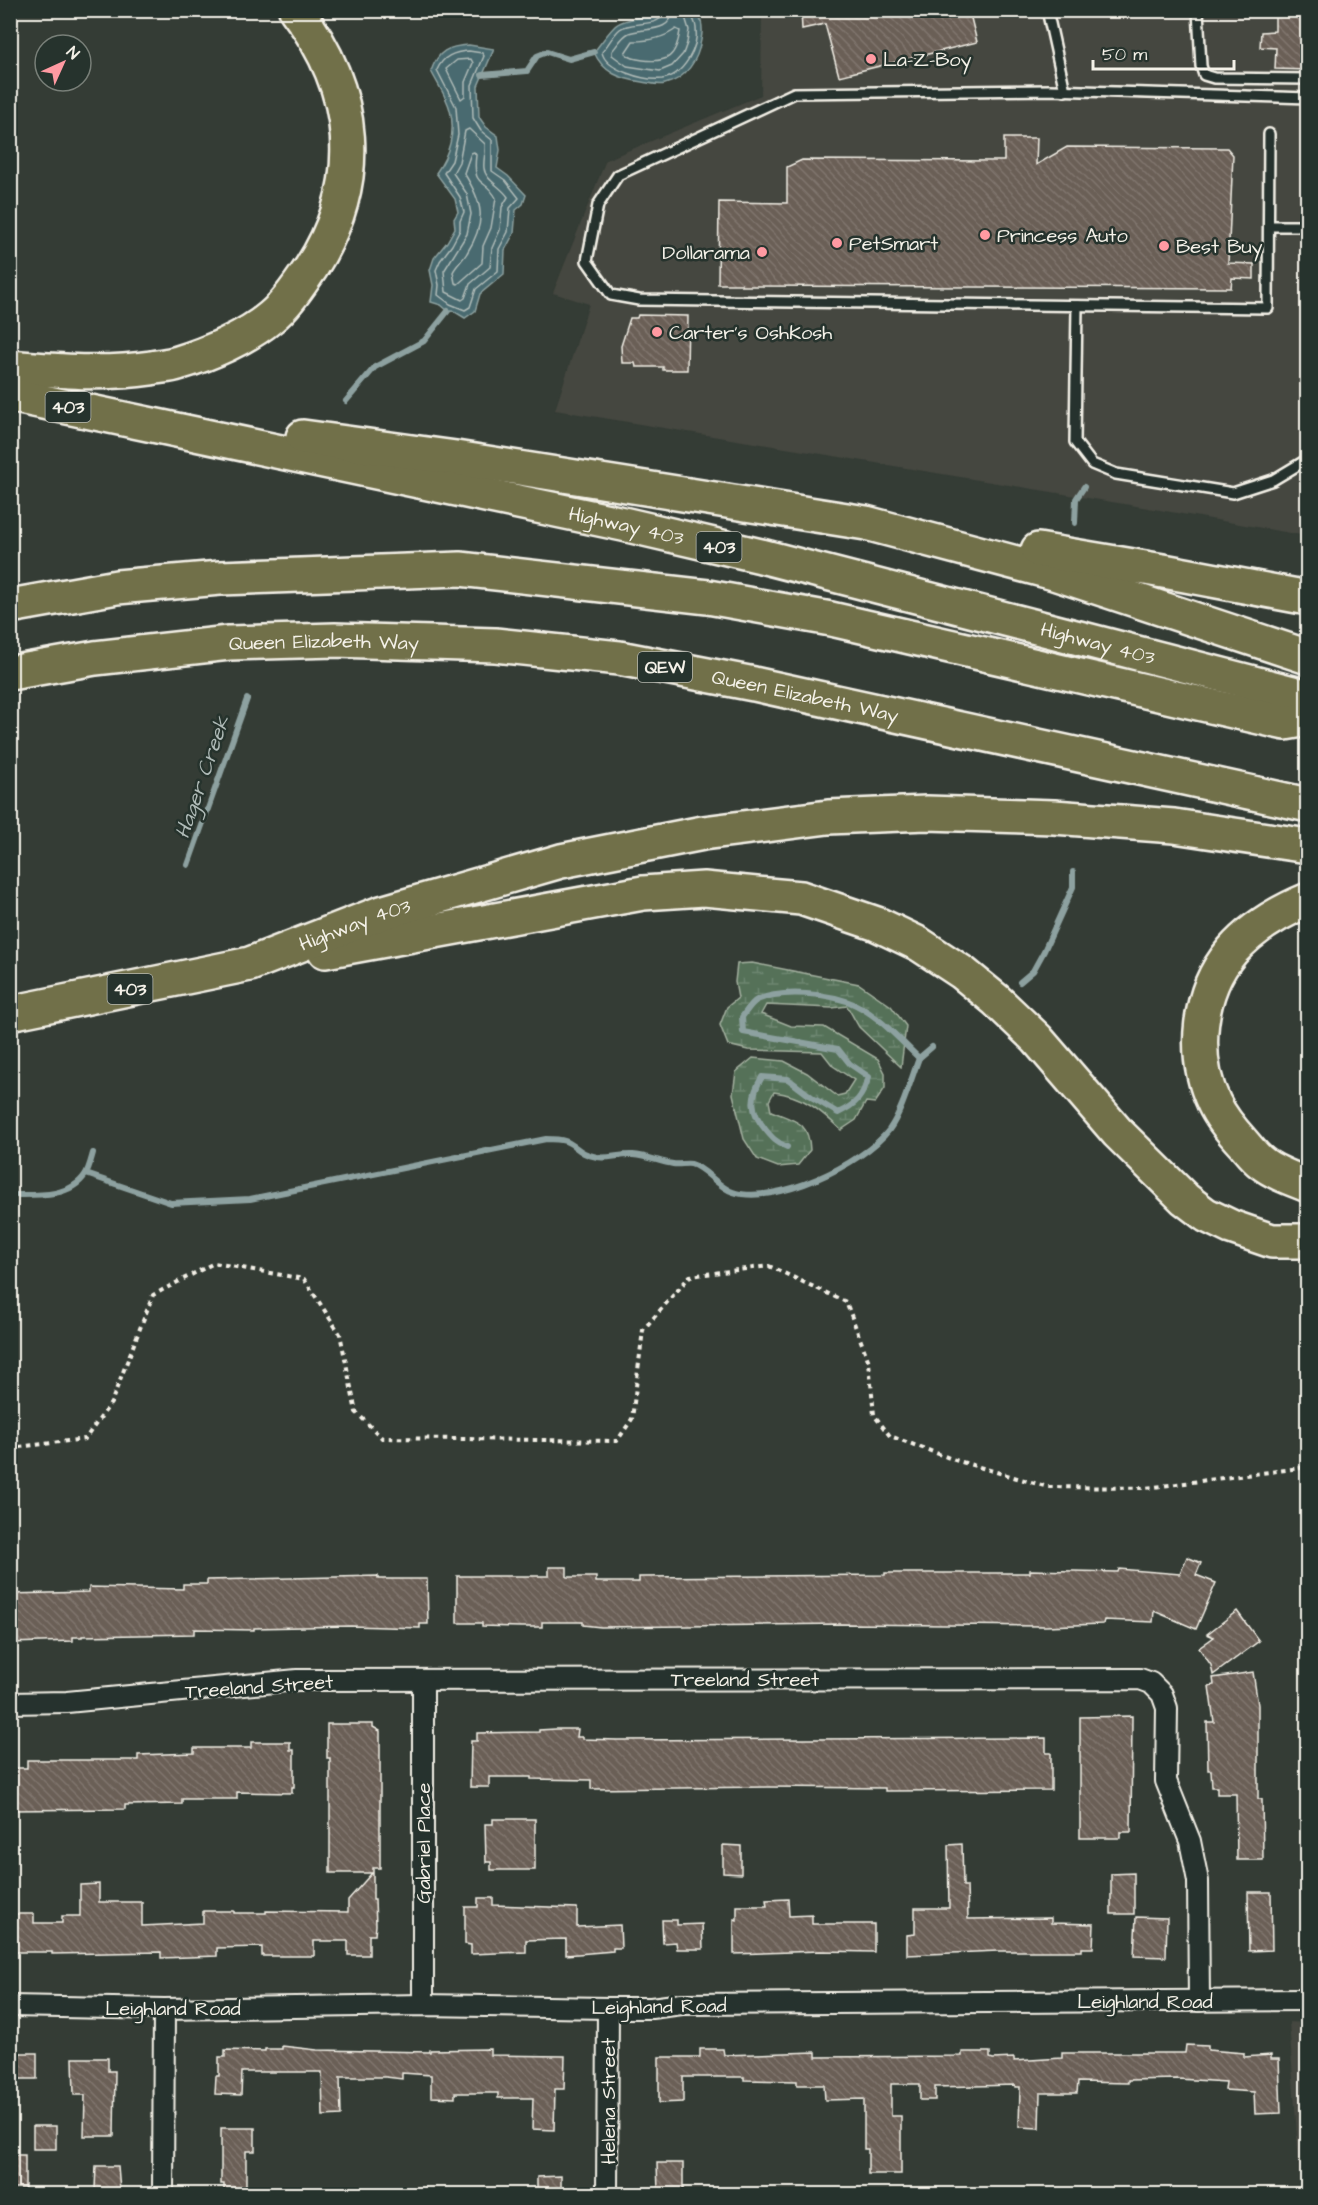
<svg xmlns="http://www.w3.org/2000/svg" width="1318" height="2205" font-family="'Architects Daughter',sans-serif">
<defs>
<pattern id="wetland-marsh" width="20" height="14" patternUnits="userSpaceOnUse" patternTransform="scale(1.5)"><rect width="20" height="14" fill="#547158"/><path d="M1 5h8M5 5V1M11 12h8M15 12V8" fill="none" stroke="#6d8670"/></pattern>
<pattern id="building-back-hatch" width="6" height="6" patternUnits="userSpaceOnUse" patternTransform="scale(1.5)"><rect width="6" height="6" fill="#6a5e56"/><path d="M-1 5l2 2M0 0l6 6M5-1l2 2" fill="none" stroke="#80766e"/></pattern>
</defs>
<rect width="100%" height="100%" fill="#343c35"/>
<filter id="ink" filterUnits="userSpaceOnUse"><feTurbulence type="fractalNoise" baseFrequency=".0167" numOctaves="2"/><feDisplacementMap in="SourceGraphic" scale="12" xChannelSelector="R" yChannelSelector="G"/><feConvolveMatrix kernelMatrix="1 2 1 2 8 2 1 2 1" color-interpolation-filters="sRGB"/></filter>
<g filter="url(#ink)">
<g fill="#44463f">
<path d="M762 11H1307V536L1148 508 555 410 589 304 553 293 606 160 761 95Z"/>
<path d="M1289 2022 1307 2023V2194H1301Z"/>
</g>
<path fill="url(#wetland-marsh)" stroke="#a4b1a0" stroke-width="1.5" d="M752 963 859 984 891 1006 906 1026 901 1067 859 1027 847 1006 832 1008 766 1005 761 1014 791 1026 824 1027 878 1059 885 1073V1088L875 1103 866 1102 856 1120 841 1130C820 1110 804 1096 774 1092L769 1101 771 1111C795 1121 809 1121 810 1150L798 1165 778 1167 757 1159 744 1139 733 1094 736 1072 753 1058 784 1061 807 1073 837 1096 845 1094 854 1080 833 1066 822 1052 748 1050 728 1045 720 1025 727 1007 738 998 735 982 737 964Z"/>
<g fill="#496b70" stroke="#8da1a0" stroke-width="1.5">
<path d="M682 11H694C703 18 703 30 701 40 698 60 686 79 665 84 658 86 649 83 642 82 621 79 603 73 594 52 601 43 607 34 615 26 624 17 668 13 682 11Z"/>
<path d="M469 45 494 49 478 86 479 117 486 127 498 136 500 150 497 168 508 176 526 195 523 204 516 210 514 233 505 250 504 274 480 294 475 311 465 318 452 310 448 311 441 305 431 302 433 285 430 270 434 258 447 242 455 228 454 219 458 212 455 199 436 173C449 155 456 132 450 110 447 97 437 83 431 71 438 51 448 46 469 45Z"/>
</g>
<g fill="none" stroke-linecap="round" stroke-linejoin="round">
<g stroke="#b0bbb8" stroke-width="1.5">
<path d="M665 10C663 29 631 20 620 29 613 35 608 45 602 52 605 70 645 81 662 79 683 76 699 48 696 28 696 22 691 17 691 10"/>
<path d="M673 10C671 34 644 27 629 33 622 36 617 46 612 51V55L627 66 660 71 672 66 683 54 687 43 689 30 683 10"/>
<path d="M676 29 680 31C676 57 668 63 643 60 635 59 630 58 625 53L633 41C648 41 664 38 676 29Z"/>
<path d="M469 51 482 53 484 56 472 85 473 118 481 131 492 140V171L505 180 519 198 510 208 508 232 499 249 498 271 476 289 470 307 465 310 450 304 438 295 439 285 436 270 440 261 452 245 460 230V221L464 212 460 197 444 173 452 161 458 135 456 107 437 70C443 56 454 52 469 51Z"/>
<path d="M471 59 473 63 465 82V96L461 99 446 69 457 60Z"/>
<path d="M469 129 485 144C486 153 483 160 484 168 485 180 502 187 508 197L502 207 500 230 492 248 490 267 470 284 465 298 462 300 446 292 444 271 467 234 471 214 467 194 453 173 459 162 465 131Z"/>
<path d="M474 152 476 155C472 189 485 177 496 198L491 228 483 246 482 263 458 284 455 283 453 272C456 265 463 260 467 253 487 221 483 203 464 173L471 153Z"/>
</g>
<g stroke="#8da1a0" stroke-width="6">
<path d="M482 75 527 71 537 56 547 52 569 59 594 52"/>
<path d="M346 401 375 367 424 341 448 311"/>
<path d="M1075 523 1076 499 1084 487"/>
<path d="M188 865 247 699"/>
<path d="M1020 982 1033 971 1044 951 1073 887V872"/>
<path d="M787 1147C777 1143 772 1138 765 1129 750 1111 750 1097 762 1077L788 1079 813 1098 838 1113C857 1104 862 1097 869 1077L850 1064 838 1049 743 1032 742 1017C746 1012 751 1003 757 1000 782 989 831 993 856 1005 880 1017 900 1040 919 1058L932 1047"/>
<path d="M86 1174 171 1203 250 1199 546 1139C552 1139 559 1139 565 1141 577 1145 578 1154 597 1157 608 1159 621 1154 633 1155 647 1156 660 1162 673 1164 679 1165 686 1163 691 1164 704 1167 718 1187 733 1192 775 1206 863 1164 889 1130 902 1112 911 1079 919 1058"/>
<path d="M10 1195C34 1195 70 1198 85 1175 89 1169 91 1160 93 1153"/>
</g>
</g>
<g fill="url(#building-back-hatch)" stroke="#f4f1e8" stroke-width="1.5">
<path d="M801 10H969L977 42 839 76 825 24 802 29Z"/>
<path d="M1275 10H1308V70L1275 69 1276 48 1260 47 1261 32 1275 31Z"/>
<path d="M1004 138H1037L1036 165 1067 147 1227 148 1233 155 1228 263 1254 264V279L1232 278 1231 288 741 286V284H718L719 202 787 203V167L802 160 1004 161Z"/>
<path d="M638 315 688 316 687 370H663V367H636L635 363H622L621 346 630 318H637Z"/>
<path d="M1187 1557 1201 1563 1196 1575 1216 1583 1196 1629 1154 1611 1153 1622 1104 1620 1103 1624 1045 1626 843 1624 601 1627 583 1625V1622H542V1627H521L482 1626V1623H457V1576H549V1567H567V1577H596V1582H639V1577L885 1575V1573H1030V1570L1118 1572 1119 1569 1180 1574Z"/>
<path d="M378 1576V1579H427L428 1624H420V1628L351 1626 254 1628V1630L194 1629V1634L82 1636V1637H73V1641L10 1643V1594L89 1592V1587L183 1589V1584H207V1580Z"/>
<path d="M1237 1611 1259 1641 1213 1675 1211 1665 1199 1648 1214 1637 1207 1634Z"/>
<path d="M1253 1672 1258 1705V1799H1262L1263 1860H1237L1236 1794H1217V1787H1212L1211 1770H1208L1207 1722H1214L1209 1686 1214 1685 1213 1678Z"/>
<path d="M1132 1716 1131 1832H1120V1838H1080V1717Z"/>
<path d="M327 1724H373V1727L380 1731V1868H373V1900H375L376 1925 375 1935H369V1955H348V1941H314V1956H262V1947L217 1948V1956L161 1958V1952L52 1954V1952H13V1948H10V1914H34V1923H62V1916H80V1885L99 1884V1902H142V1926L203 1923V1911H234V1913H266V1911L348 1912V1900L372 1873H330V1758H327Z"/>
<path d="M556 1729H578L577 1737H582V1739L617 1740 1046 1738V1753H1051V1790L885 1791V1788L768 1787 591 1789V1780L531 1779V1777H489V1787H470L471 1741H477V1733L539 1732V1730Z"/>
<path d="M251 1742H290V1750H294V1787H292V1793L237 1792V1799H182V1804L125 1805V1809L10 1810V1768H27V1760H138V1755L194 1753V1748H251Z"/>
<path d="M493 1819H535V1870H491V1862H486L485 1824H493Z"/>
<path d="M962 1844 963 1886H967L968 1919 1051 1918V1923L1094 1924 1093 1948H1082V1951H998L907 1955V1935L915 1934V1908H949L948 1845Z"/>
<path d="M723 1845 741 1846V1874L723 1873Z"/>
<path d="M1134 1873V1914H1111V1874Z"/>
<path d="M1248 1892H1271L1272 1950 1249 1951Z"/>
<path d="M478 1898H493V1905L577 1908V1927L620 1925 621 1948H613V1951L566 1955V1939L526 1940V1952L471 1954V1945L465 1944V1907H478Z"/>
<path d="M788 1899 789 1916 812 1915V1924H874V1952L820 1951 734 1954V1919L737 1920V1906H767L766 1900Z"/>
<path d="M1136 1917 1167 1918 1166 1957 1134 1956Z"/>
<path d="M662 1920H677V1925L702 1924 703 1949H677L676 1942 663 1943Z"/>
<path d="M1186 2045 1208 2046V2050L1244 2053V2057L1271 2055V2059H1279L1281 2113 1255 2114 1254 2092 1225 2090 1226 2082 1178 2079 1128 2080V2083L1078 2082 1077 2093H1040L1039 2128 1019 2127 1020 2087H1015V2085L935 2087V2100H920V2084H891V2116H901V2174H868V2149H864V2099L825 2100 824 2085H797V2081L744 2080V2077H683V2102L659 2103V2057H700V2049H723L724 2055 816 2052V2057L962 2056V2052H990V2058L993 2059 1014 2058V2061L1062 2058V2053H1185Z"/>
<path d="M282 2046 317 2050 430 2052V2050L490 2049V2055L565 2056 564 2089H555L554 2130 532 2129 533 2098H498V2093H455V2098L431 2097V2075L402 2073V2079L386 2077H340L341 2115 323 2116 322 2072H242L241 2095 215 2094 216 2076H219V2057H225V2050L265 2051V2049H282Z"/>
<rect x="10" y="2053" width="27" height="26"/>
<path d="M73 2058H108V2071H115L114 2136H84L85 2095H74Z"/>
<rect x="33" y="2126" width="23" height="23"/>
<path d="M221 2128H255V2151H246V2193H224V2184H221Z"/>
<rect x="10" y="2155" width="15" height="33"/>
<path d="M657 2163H683V2191H658Z"/>
<path d="M96 2166H118L120 2190 95 2189Z"/>
<path d="M561 2176V2194H537V2177Z"/>
</g>
<g fill="none" stroke-linecap="round" stroke-linejoin="round">
<defs>
<g id="lane">
<path d="M1047 10 1065 91"/>
<path d="M1198 10 1201 66 1204 75 1214 78 1308 79"/>
<path d="M1269 134 1268 308 639 300 611 295 587 261 598 205 618 175 794 93 1050 90 1308 98"/>
<path d="M1269 226H1308"/>
<path d="M1077 306 1075 442 1092 464 1116 474 1233 493 1273 480 1308 459"/>
<path d="M1306 1560H1308"/>
</g>
<g id="street">
<path d="M10 1703 67 1702 297 1680 1140 1679 1151 1683 1162 1694 1167 1708 1166 1781 1190 1841 1198 1881 1199 2001"/>
<path d="M423 2005V1680"/>
<path d="M10 2006 164 2009 423 2005 608 2008H651L682 2004 1308 2000"/>
<path d="M163 2194 164 2009"/>
<path d="M607 2194 608 2008"/>
</g>
<g id="highway">
<path d="M10 367C58 371 104 375 151 368 160 366 169 366 178 363 208 354 246 338 271 317 287 304 299 285 311 268 366 182 358 91 296 10"/>
<path id="s1" d="M10 395 623 524 761 556 1308 697"/>
<path d="M303 437 456 458 866 523 1054 573 1308 657"/>
<path d="M1038 550 1169 572 1308 598"/>
<path d="M10 606 117 587 220 578 460 569 708 597 831 619 1285 723 1308 719"/>
<path id="s2" d="M10 673 95 658 229 643 335 640 495 645 619 658 754 684 1308 805"/>
<path d="M1308 900C1279 912 1253 927 1232 951 1198 991 1191 1055 1214 1103 1221 1118 1232 1131 1243 1143 1249 1150 1255 1158 1262 1163 1275 1173 1293 1179 1308 1185"/>
<path d="M325 951 643 893 704 889 801 898 877 924 919 944 963 973 996 1000 1037 1039 1118 1133 1185 1199 1206 1215 1231 1227 1272 1241H1308"/>
<path id="s3" d="M10 1013 250 964 381 913 561 861 703 833 828 817 927 813 1054 817 1174 826 1308 846"/>
</g>
</defs>
<use href="#lane" stroke="#f4f1e8" stroke-width="14"/>
<use href="#street" stroke="#f4f1e8" stroke-width="24"/>
<use href="#highway" stroke="#f4f1e8" stroke-width="38"/>
<path stroke="#f4f1e8" stroke-width="4" stroke-dasharray="4.5 4.5" stroke-linecap="butt" d="M10 1448 85 1439 111 1403 153 1295 214 1263 304 1279 340 1334 356 1412 382 1438 617 1441 632 1419 643 1330 690 1276 769 1266 846 1302 869 1362 874 1415 890 1436 955 1460 1048 1487 1146 1488 1308 1467"/>
<use href="#lane" stroke="#26332d" stroke-width="9"/>
<use href="#street" stroke="#26332d" stroke-width="20"/>
<use href="#highway" stroke="#716f4a" stroke-width="33"/>
</g>
</g>
<g fill="#ff9aa2" stroke="#26332d" stroke-width="2">
<circle cx="871" cy="59" r="6"/>
<circle cx="985" cy="235" r="6"/>
<circle cx="837" cy="243" r="6"/>
<circle cx="1164" cy="246" r="6"/>
<circle cx="762" cy="252" r="6"/>
<circle cx="657" cy="332" r="6"/>
</g>
<g text-anchor="middle" stroke-width="5" stroke-linejoin="round" paint-order="stroke">
<g fill="#26332d" stroke="#b6b8b0" stroke-width="1.5">
<rect x="45.5" y="392" width="45" height="30" rx="4.5"/>
<rect x="696.5" y="532" width="45" height="30" rx="4.5"/>
<rect x="638" y="652" width="54" height="30" rx="4.5"/>
<rect x="107.5" y="974" width="45" height="30" rx="4.5"/>
</g>
<g font-size="18" font-weight="bold" fill="#f4f1e8">
<text x="68" y="413">403</text>
<text x="719" y="553">403</text>
<text x="665" y="673">QEW</text>
<text x="130" y="995">403</text>
</g>
<g font-size="20" fill="#f4f1e8" stroke="#26332d" text-anchor="start">
<text x="883" y="66">La-Z-Boy</text>
<text x="997" y="242">Princess Auto</text>
<text x="849" y="250">PetSmart</text>
<text x="1176" y="253">Best Buy</text>
<text x="750" y="259" text-anchor="end">Dollarama</text>
<text x="669" y="339">Carter's OshKosh</text>
</g>
<g font-size="20" fill="#f4f1e8" stroke="#26332d">
<text dy="7" stroke="none"><textPath href="#s1" startOffset="630">Highway 403</textPath></text>
<text dy="7" stroke="none"><textPath href="#s1" startOffset="1116">Highway 403</textPath></text>
<text dy="7" stroke="none"><textPath href="#s2" startOffset="316">Queen Elizabeth Way</textPath></text>
<text dy="7" stroke="none"><textPath href="#s2" startOffset="802">Queen Elizabeth Way</textPath></text>
<text dy="7" stroke="none"><textPath href="#s3" startOffset="357">Highway 403</textPath></text>
<text x="745" y="1686">Treeland Street</text>
<text transform="translate(259 1686) rotate(-4)" y="7">Treeland Street</text>
<text transform="translate(423 1843) rotate(-90)" y="7">Gabriel Place</text>
<text x="1145" y="2008">Leighland Road</text>
<text transform="translate(659 2006) rotate(-1)" y="7">Leighland Road</text>
<text x="173" y="2015">Leighland Road</text>
<text transform="translate(608 2101) rotate(-90)" y="7">Helena Street</text>
</g>
<g font-size="21" font-style="italic" fill="#b0bbb8" stroke="#26332d">
<text transform="translate(202 777) rotate(-71)" y="7">Hager Creek</text>
</g>
</g>
<rect width="1318" height="2205" fill="none" stroke="#26332d" stroke-width="36"/>
<rect x="18" y="18" width="1282" height="2169" fill="none" stroke="#f4f1e8" stroke-width="2" filter="url(#ink)"/>
<g transform="translate(63 63) rotate(45)"><circle r="28" fill="#26332d" stroke="#787f78" stroke-width="1.5"/>
<path d="M0-4.5L10 22L0 15L-10 22Z" fill="#ff9aa2"/>
<text y="-9" font-size="16" font-weight="bold" text-anchor="middle" fill="#f4f1e8">N</text>
</g>
<path d="M1093 60v9h141v-9" fill="none" stroke="#f4f1e8" stroke-width="3"/>
<text x="1102" y="60" font-size="18" fill="#f4f1e8" stroke="#26332d" stroke-width="4.5" paint-order="stroke">50 m</text>
</svg>
